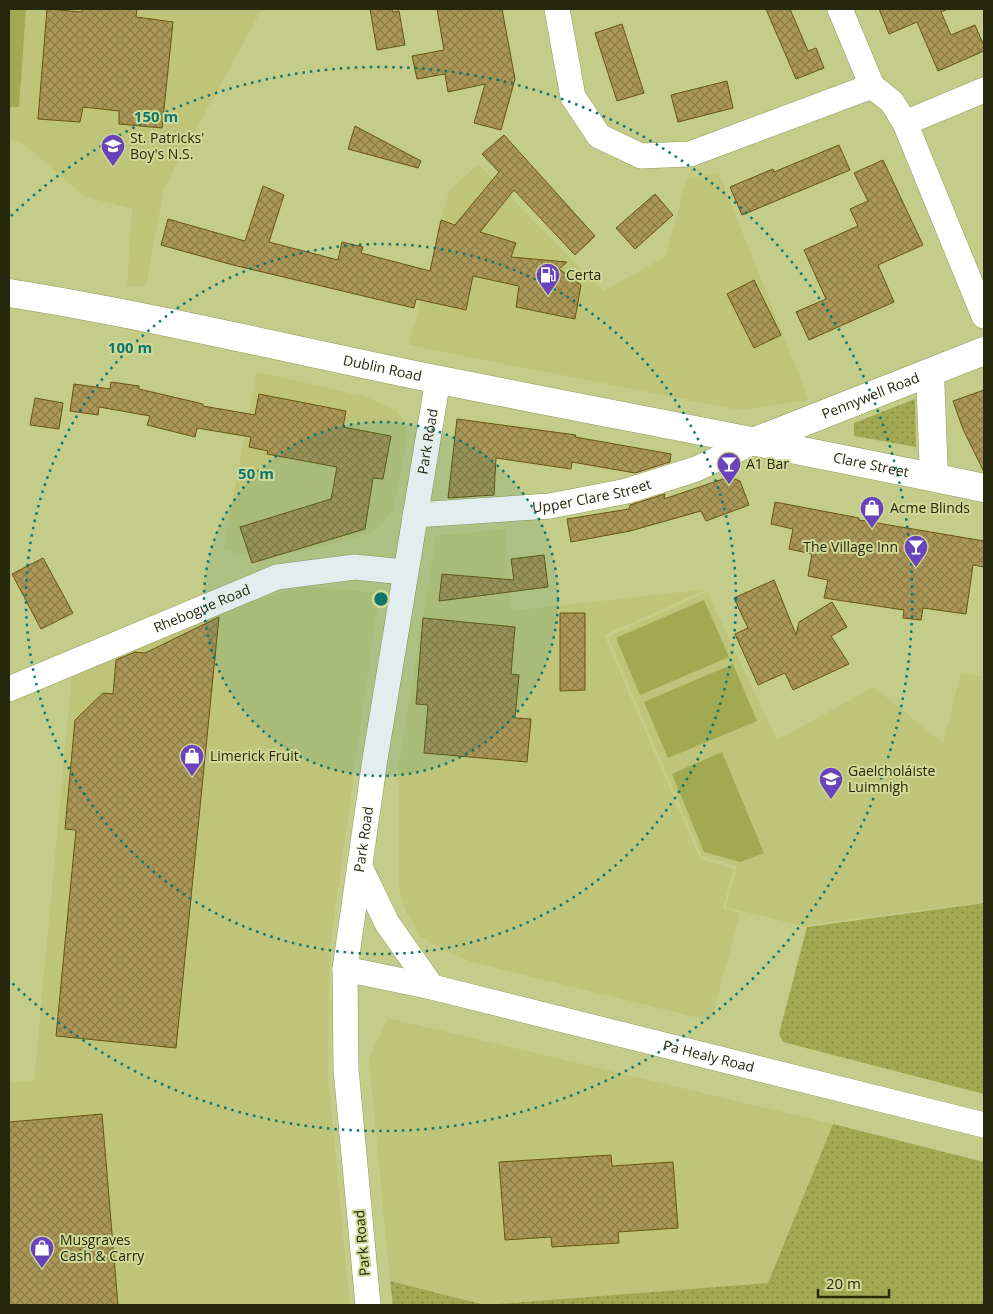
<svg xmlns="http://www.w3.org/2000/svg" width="993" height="1314" font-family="'Open Sans',sans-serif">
<defs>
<pattern id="grass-dots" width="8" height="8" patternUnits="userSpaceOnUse" patternTransform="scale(1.25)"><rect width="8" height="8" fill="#a1a953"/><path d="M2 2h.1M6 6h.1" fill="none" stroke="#838a43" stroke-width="1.8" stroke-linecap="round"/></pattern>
<pattern id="building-cross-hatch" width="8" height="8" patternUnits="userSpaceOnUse" patternTransform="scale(1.25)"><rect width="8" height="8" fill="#ab9757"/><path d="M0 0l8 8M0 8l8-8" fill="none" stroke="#8b7b46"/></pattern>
</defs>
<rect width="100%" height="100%" fill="#c4cc89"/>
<g fill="#bec57a">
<path d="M9 9H262L164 188 146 286H127L132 209 84 196 25 145 9 139Z"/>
<path d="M478 164 603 291 665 257 687 179 719 173 809 400 739 410 409 345 449 191Z"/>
<path d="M257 372 363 396 396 410 404 421 407 440 393 510 374 532 301 552 242 554 223 550Z"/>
<path d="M506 529 511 611 707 589 604 635 700 859 734 869 723 908 740 913 711 1021 472 962 445 951 421 937 405 910 398 884V772L436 536Z"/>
<path d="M302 586 379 593 329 954 328 1077 350 1305H9V1082L34 1081 72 673 238 606Z"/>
<path d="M707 592 777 740 874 687 943 743 961 672 984 677V902L807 925 806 927 726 907 737 866 702 856 608 637Z"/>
<path d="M388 1018 833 1124 768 1283 485 1305 390 1281 369 1058Z"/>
</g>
<g fill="url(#grass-dots)">
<path d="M915 399 916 447 854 436V423Z"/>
<path d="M984 903V1094L783 1042 779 1034 807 927Z"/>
<path d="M833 1124 984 1162V1305H393L390 1281 485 1305 768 1283Z"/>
</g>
<g fill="#a1a953">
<path d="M9 9H26L19 107H9Z"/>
<path d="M704 600 729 657 640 695 616 638Z"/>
<path d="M733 664 757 721 668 758 644 702Z"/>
<path d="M722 752 764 853 740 862 704 852 672 774Z"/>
</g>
<g fill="url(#building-cross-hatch)" stroke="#68560f">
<path d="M47 9 82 12V9H137L136 17 173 22 162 128 119 124V111L83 107 80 122 38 119Z"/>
<path d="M370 9H392L393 12 399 11 405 45 377 50Z"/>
<path d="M437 9H502L515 79 501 130 474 123 485 84 448 92 445 74 417 79 412 56 444 50Z"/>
<path d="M766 9H790L808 51 816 48 824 68 796 79Z"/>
<path d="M879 9H948L941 12 951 35 975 25 984 46V51L938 71 917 22 889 34Z"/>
<path d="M622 24 644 93 617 101 595 33Z"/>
<path d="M727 81 733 108 678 122 671 95Z"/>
<path d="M355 126 421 161 418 168 348 149Z"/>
<path d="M504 135 595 236 575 255 514 190 480 232 516 243 511 257 567 262 559 269 581 285 575 319 516 307 519 286 473 276 466 310 416 299 414 308 233 265 161 245 168 219 245 241 263 186 284 195 269 242 338 260 342 242 363 247 361 253 430 271 441 220 455 225 499 172 482 154Z"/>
<path d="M839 145 850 170 742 215 730 187 773 169 774 172Z"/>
<path d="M883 160 923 245 878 265 894 302 809 340 796 312 826 299 804 250 858 226 850 209 868 201 854 173Z"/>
<path d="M655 194 673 215 635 249 616 228Z"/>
<path d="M754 280 781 335 754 348 727 294Z"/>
<path d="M111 382 139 386V389L203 404V406L255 415 259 394 346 411 343 427 391 436 383 479 373 478 365 529 252 563 240 527 331 499 337 467 267 454 268 451 249 447 251 437 197 428 195 437 147 425 150 416 99 407 98 415 70 411 74 384 110 389Z"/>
<path d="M984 390V472L963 429 953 401Z"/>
<path d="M35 398 63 403 59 429 30 425Z"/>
<path d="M457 419 576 435 575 437 671 454 670 462 635 473 572 462 571 469 496 458 494 495 448 498Z"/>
<path d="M729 477 740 481 749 505 706 521 701 511 630 531 571 542 567 519 629 509 630 505 665 494 664 499Z"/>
<path d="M775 502 859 518V520L984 541V567L973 565 966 614 923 608 921 620 903 618 904 610 824 598 828 580 808 576 812 554 789 549 793 529 771 524Z"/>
<path d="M544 555 548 587 439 601 442 574 514 580 511 559Z"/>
<path d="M43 558 73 613 41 629 12 574Z"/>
<path d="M774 580 796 635 799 622 832 602 847 627 831 636 849 664 793 690 785 673 758 685 735 634 748 628 734 598Z"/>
<path d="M560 613H585V690L560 691Z"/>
<path d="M219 617 176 1048 56 1036 76 830 65 829 75 720 103 693 113 694 116 660 135 652 145 653Z"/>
<path d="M423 618 515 627 511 674 519 675 515 718 531 719 527 762 424 753 428 705 416 704Z"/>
<path d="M102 1114 118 1305H9V1122Z"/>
<path d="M611 1155 612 1166 673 1162 678 1228 618 1232 619 1243 552 1247 551 1237 505 1240 499 1162Z"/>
</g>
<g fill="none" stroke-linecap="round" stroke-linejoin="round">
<defs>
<g id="minor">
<path d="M557 9 573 97 599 136 641 156 690 154 872 86"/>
<path d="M840 9 872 86 892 102 905 123 984 316"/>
<path d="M905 123 984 90"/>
<path id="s1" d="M415 515 550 506 627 491 696 469 758 440"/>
<path id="s2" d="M9 689 277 577 355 567 404 572"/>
<path d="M360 867 387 923 432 987"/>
<path id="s3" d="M345 969 432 987 984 1125"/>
<path id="s4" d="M368 1305 346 1069 345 969 375 759 438 379"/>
</g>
<g id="major">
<path id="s5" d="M9 293C154 316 296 351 440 380 621 416 803 450 984 488"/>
<path d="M930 373 934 477"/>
<path id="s6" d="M758 440 984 351"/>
</g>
</defs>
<use href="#minor" stroke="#949a59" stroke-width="26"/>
<use href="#major" stroke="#949a59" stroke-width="29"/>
<use href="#minor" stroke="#fff" stroke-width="25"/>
<use href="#major" stroke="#fff" stroke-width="28"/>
</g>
<circle cx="381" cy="599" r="177" fill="#0f766e" fill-opacity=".12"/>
<g fill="none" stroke="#0f766e" stroke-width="2.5" stroke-dasharray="2.5 5">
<circle cx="381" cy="599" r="177"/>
<circle cx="381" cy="599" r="355"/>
<path d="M11 216A532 532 0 1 1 11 982"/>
</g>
<defs>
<symbol id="school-pin" viewBox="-11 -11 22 30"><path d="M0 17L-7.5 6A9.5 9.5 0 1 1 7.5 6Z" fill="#6943bb" stroke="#d1d996"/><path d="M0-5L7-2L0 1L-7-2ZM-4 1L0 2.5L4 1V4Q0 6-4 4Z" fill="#fff"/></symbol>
<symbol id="fuel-pin" viewBox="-11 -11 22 30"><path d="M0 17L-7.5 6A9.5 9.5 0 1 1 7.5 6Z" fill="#6943bb" stroke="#d1d996"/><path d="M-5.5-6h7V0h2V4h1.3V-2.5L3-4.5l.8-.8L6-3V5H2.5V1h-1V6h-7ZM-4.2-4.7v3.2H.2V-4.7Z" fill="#fff"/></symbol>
<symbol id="bar-pin" viewBox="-11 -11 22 30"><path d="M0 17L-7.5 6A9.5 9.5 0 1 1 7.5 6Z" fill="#6943bb" stroke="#d1d996"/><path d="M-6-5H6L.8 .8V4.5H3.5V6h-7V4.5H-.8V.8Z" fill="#fff"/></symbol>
<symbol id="shop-pin" viewBox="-11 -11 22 30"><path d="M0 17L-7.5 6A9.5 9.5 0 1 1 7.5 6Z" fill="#6943bb" stroke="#d1d996"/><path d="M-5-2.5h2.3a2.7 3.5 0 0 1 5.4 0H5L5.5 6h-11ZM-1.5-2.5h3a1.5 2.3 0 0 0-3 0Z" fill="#fff"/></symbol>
</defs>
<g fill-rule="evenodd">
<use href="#school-pin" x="99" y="132" width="28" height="38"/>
<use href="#fuel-pin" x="534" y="261" width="28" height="38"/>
<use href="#bar-pin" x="715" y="450" width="28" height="38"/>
<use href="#shop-pin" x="858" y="494" width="28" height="38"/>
<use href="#bar-pin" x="902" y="533" width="28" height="38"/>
<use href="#shop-pin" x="178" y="742" width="28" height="38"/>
<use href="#school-pin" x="817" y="765" width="28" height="38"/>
<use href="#shop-pin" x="28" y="1234" width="28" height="38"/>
</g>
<g text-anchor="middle" stroke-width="4" stroke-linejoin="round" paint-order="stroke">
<g font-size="14" fill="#26280d" stroke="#d1d996" text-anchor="start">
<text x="130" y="143">St. Patricks'<tspan x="130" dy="16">Boy's N.S.</tspan></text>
<text x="566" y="280">Certa</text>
<text x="746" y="469">A1 Bar</text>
<text x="890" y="513">Acme Blinds</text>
<text x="898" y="552" text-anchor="end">The Village Inn</text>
<text x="210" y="761">Limerick Fruit</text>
<text x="848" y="776">Gaelcholáiste<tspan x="848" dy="16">Luimnigh</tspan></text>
<text x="60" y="1245">Musgraves<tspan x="60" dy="16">Cash &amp; Carry</tspan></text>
</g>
<g font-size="14" fill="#26280d" stroke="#d1d996">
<text dy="5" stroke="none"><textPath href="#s5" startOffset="381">Dublin Road</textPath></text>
<text dy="5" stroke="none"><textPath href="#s6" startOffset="121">Pennywell Road</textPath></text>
<text dy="5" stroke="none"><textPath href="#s4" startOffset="871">Park Road</textPath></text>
<text dy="5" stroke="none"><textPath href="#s5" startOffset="879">Clare Street</textPath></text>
<text dy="5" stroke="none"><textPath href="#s1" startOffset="178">Upper Clare Street</textPath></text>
<text dy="5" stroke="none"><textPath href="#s2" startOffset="209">Rhebogue Road</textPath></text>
<text dy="5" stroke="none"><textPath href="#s4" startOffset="468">Park Road</textPath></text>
<text dy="5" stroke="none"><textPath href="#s3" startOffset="374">Pa Healy Road</textPath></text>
<text transform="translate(362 1243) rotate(-95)" y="5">Park Road</text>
</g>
</g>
<circle cx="381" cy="599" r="8" fill="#0f766e" stroke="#d1d996" stroke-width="2.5"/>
<g font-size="15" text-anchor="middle" font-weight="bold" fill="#0f766e" stroke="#d1d996" stroke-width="4" stroke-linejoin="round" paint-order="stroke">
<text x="156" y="122">150 m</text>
<text x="130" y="353">100 m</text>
<text x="256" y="479">50 m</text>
</g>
<rect width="993" height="1314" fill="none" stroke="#26280d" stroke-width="20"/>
<path d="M818 1289v8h71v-8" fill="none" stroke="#26280d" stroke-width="2.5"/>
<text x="826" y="1289" font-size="15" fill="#26280d" stroke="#d1d996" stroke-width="4" paint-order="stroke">20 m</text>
</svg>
